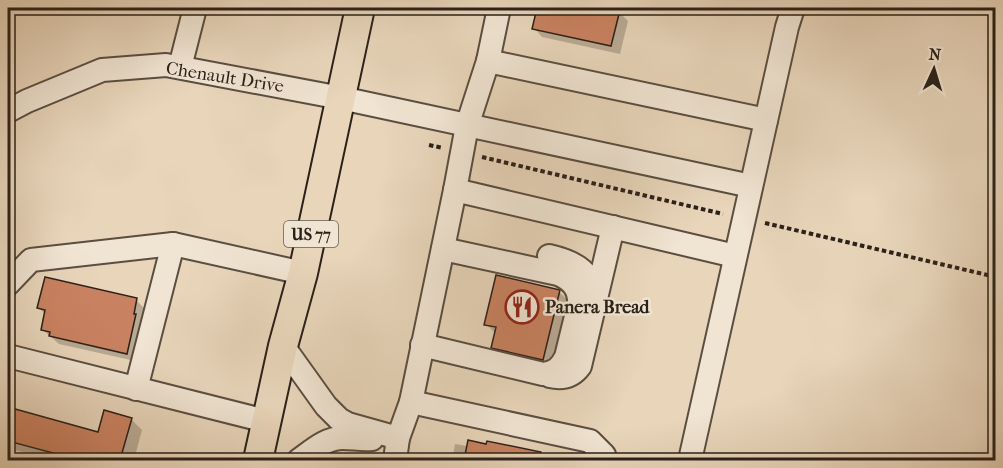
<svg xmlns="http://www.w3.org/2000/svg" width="1003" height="468" font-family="'IM FELL French Canon',serif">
<rect width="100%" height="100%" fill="#e8d5ba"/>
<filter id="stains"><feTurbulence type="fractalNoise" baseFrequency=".00333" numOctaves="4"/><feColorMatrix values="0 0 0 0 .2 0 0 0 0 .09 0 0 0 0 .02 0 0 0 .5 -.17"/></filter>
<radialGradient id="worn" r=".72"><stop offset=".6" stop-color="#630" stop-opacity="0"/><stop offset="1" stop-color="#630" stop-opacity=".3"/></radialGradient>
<g fill="#0003">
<path d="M538 8H601L619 12 628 21 620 54 542 37 534 28Z"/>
<path d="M559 292 568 300 552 368 502 356 493 347 495 333 486 324Z"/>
<path d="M136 300 145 309 135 361 59 344 42 329 45 314 39 308Z"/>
<path d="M8 409 99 434 131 419 142 430 134 460H53L8 448Z"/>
<path d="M455 444 539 458 541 460H452Z"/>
</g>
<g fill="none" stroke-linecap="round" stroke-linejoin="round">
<path stroke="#6d7a78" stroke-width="7" d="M8 460H9"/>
</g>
<g fill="#c98261" stroke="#2a2119" stroke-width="1.5">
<path d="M537 8H607L620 10 611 46 532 29Z"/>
<path d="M496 275 560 290 543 360 491 348 496 327 484 325Z"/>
<path d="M45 277 137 298 134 314H136L127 354 49 336 50 332 41 330 45 310 37 308Z"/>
<path d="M8 407 98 432 104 410 132 418 120 460H79L8 441Z"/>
<path d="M468 440 486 444 487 441 541 452 540 460H464Z"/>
</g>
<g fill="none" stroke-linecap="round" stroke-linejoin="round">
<defs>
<g id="minor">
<path d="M488 61 766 120"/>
<path d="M180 67 195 8"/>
<path d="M8 111 27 101 102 70 166 65 341 98 751 186"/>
<path d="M455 190 467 126 488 61 499 8"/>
<path d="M549 256C575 262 594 272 595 301"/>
<path d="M8 284 31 260 173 244 303 273"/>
<path d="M422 345 543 374C555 373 561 367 566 357L579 304C580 289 572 280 558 274L443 249"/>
<path d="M283 346 326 406 339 419 348 424 398 438"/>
<path d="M8 356 266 421"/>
<path d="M550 376C563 379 572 377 580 366L613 227"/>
<path d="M136 389 173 244"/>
<path d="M411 402 590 441 604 455 603 460"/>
<path d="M299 460C312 451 325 438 343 438 353 438 362 440 372 439"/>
<path d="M395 460 398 438 411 402 455 190 735 256"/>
<path d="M690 460 787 27 793 8"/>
</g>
<path id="major" d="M258 460 283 346 303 273 360 8"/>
</defs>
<use href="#minor" stroke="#5a4e41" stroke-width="26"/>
<use href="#major" stroke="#2a2119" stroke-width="32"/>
<g stroke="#2a2119" stroke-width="4" stroke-dasharray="4.5 3" stroke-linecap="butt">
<path d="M429 145 443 148"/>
<path d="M482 157 723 214"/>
<path d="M765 223 996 277"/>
</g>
<use href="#minor" stroke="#f0e4d2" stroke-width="22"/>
<use href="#major" stroke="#e8d5ba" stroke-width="28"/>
</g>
<defs>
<symbol id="restaurant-ring" viewBox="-11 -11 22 22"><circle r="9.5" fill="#f0e4d2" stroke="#8f2418" stroke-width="1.5"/><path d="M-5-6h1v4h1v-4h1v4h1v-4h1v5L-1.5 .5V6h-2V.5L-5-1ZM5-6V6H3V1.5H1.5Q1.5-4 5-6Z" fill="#8f2418"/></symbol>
</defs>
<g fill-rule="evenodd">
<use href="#restaurant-ring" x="503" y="288" width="38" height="38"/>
</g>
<g text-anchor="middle" stroke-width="5" stroke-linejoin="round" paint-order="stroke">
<rect fill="#f0e4d2" stroke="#655c50" stroke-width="1.5" x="284" y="221" width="54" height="26" rx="4.5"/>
<g font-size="16" font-weight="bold" fill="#2a2119">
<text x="311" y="240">US 77</text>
</g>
<g font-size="18" fill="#2a2119" stroke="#f0e4d2">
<text transform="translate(225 77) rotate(9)" y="6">Chenault Drive</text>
</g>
<g font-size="18" font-weight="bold" fill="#2a2119" stroke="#f0e4d2" text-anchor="start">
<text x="545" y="313">Panera Bread</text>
</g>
</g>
<rect width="1003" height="468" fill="none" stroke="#e8d5ba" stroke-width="30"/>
<rect x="9" y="9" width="985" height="450" fill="none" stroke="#2a2119" stroke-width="3"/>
<rect x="15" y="15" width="973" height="438" fill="none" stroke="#2a2119" stroke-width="1.5"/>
<g transform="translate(934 69) rotate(4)" stroke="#f0e4d2" stroke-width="4.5" paint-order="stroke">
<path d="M0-4.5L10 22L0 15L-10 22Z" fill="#2a2119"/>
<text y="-9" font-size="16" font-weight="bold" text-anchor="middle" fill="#2a2119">N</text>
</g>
<rect width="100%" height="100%" filter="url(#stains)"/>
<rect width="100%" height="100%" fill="url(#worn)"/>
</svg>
